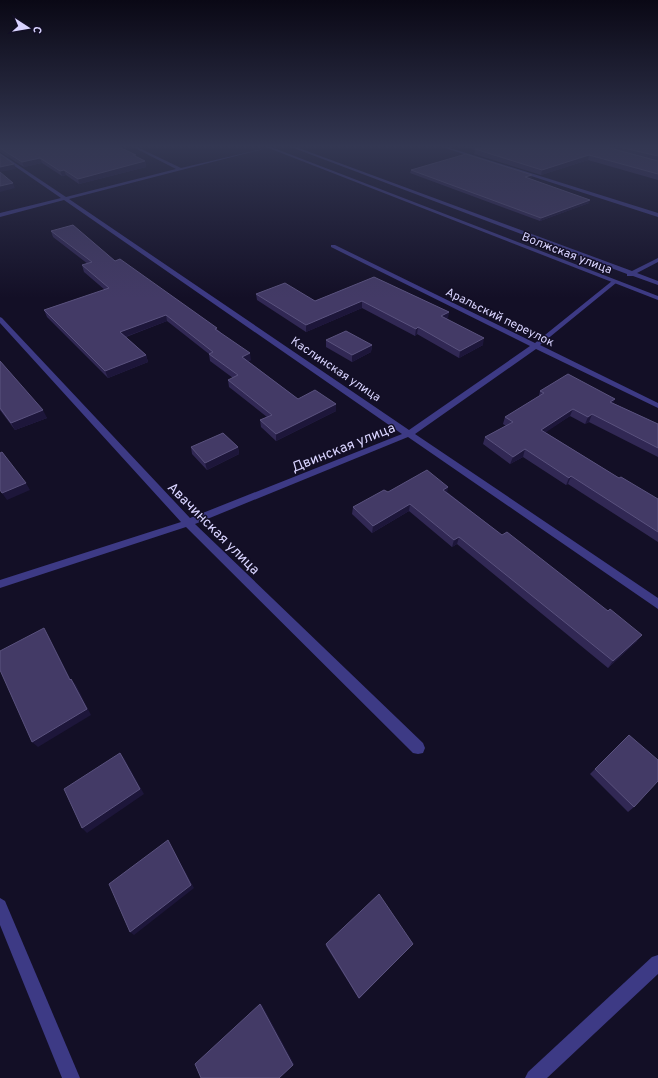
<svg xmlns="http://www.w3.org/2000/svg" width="658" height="1078" font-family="Overpass,sans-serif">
<rect width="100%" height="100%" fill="#130f26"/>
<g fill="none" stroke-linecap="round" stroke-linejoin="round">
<g fill="#3d3a85" fill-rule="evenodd">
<path d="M133 147H137L181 168 271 147 69 199 409 430 530 346 331 247V245H335L535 343 612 281H616V283L540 345 658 403V408L536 349 415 434 658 598V609L408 437 195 524 423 743 425 748 423 753 418 754 413 753 186 527 0 588V580L181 522 0 323V317L2 318 190 518 402 434 64 200 0 217V213L61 198 0 156V153L66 197 176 169Z"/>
<path d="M442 147H447L658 213V217Z"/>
<path d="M0 898 5 901 80 1078H62L0 925Z"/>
<path d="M658 955V974L547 1078H525L528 1072 652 957Z"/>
</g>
<g fill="#3d3a85" fill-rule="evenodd">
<path d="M266 147H271L658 296V300Z"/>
<path d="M291 147H296L632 271 658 258V262L637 273 658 281V285L633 276H627V274Z"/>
</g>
</g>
<g fill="#312854">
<path d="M0 147 137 157 145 161 146 167 79 184 66 175 62 176 42 163 24 167 0 152Z"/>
<path d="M464 147H658V180L588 160 541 175 474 154 475 150Z"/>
<path d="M411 170 532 178H529L589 203 540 221 410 173Z"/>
<path d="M51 231 115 261 218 330 251 360 248 361 298 399 336 404V411L276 441 261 427 260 420 267 417 229 387 228 380 233 378 210 361 209 354 167 321 126 337 146 355 148 362 108 378 47 317 44 310 105 290 84 272 82 265 88 264 53 237Z"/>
<path d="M374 277 449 312 447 319 483 345 459 358 417 334 415 336 362 308 306 332 257 300 256 294 315 301Z"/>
<path d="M326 340 372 345 371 352 352 362 326 347Z"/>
<path d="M0 361 47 418 15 430 0 410Z"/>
<path d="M540 391 613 403 658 424V457L589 422 585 424 570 416 545 432 619 478 658 499V542L568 484 566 485 523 457 510 464 483 444 485 437 506 426 503 424 505 417 539 396Z"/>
<path d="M191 447H238L239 454 207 470 192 454Z"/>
<path d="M388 492H447L637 641 608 668 457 544 452 547 409 511 372 533 352 514 353 507Z"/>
<path d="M629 735 634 807 628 812 590 774Z"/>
<path d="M326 944 411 946 359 999 326 946Z"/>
</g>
<g fill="#1d163a">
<path d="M589 155 588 160 541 175 542 170Z"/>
<path d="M40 158 42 163 24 167 22 162Z"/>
<path d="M145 161 146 167 79 184 78 179Z"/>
<path d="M14 164 16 169 0 172V167Z"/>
<path d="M64 170 66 175 62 176 60 171Z"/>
<path d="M532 175V178L525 180V177Z"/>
<path d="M13 183 15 188 0 192V186Z"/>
<path d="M590 200 589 203 540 221 541 218Z"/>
<path d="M362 301V308L306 332V325Z"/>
<path d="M449 312 448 318 440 322 441 316Z"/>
<path d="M166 315 167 321 122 338 120 332Z"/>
<path d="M418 327 417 334 415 336 416 329Z"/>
<path d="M484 338 483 345 459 358 460 351Z"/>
<path d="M372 345 371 352 352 362V355Z"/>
<path d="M250 353 251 360 243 364 242 357Z"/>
<path d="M146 355 148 362 108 378 105 371Z"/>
<path d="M615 399 612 406 610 402Z"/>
<path d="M336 404V411L276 441V434Z"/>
<path d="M573 409 570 416 539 437 541 430Z"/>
<path d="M43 410 47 418 15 430 11 423Z"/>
<path d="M592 414 589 422 585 424 588 417Z"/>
<path d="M238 447 239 454 207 470 205 463Z"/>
<path d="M525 449 523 457 510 464 513 457Z"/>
<path d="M571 476 568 484 566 485 569 478Z"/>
<path d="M26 483 30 490 7 500 2 493Z"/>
<path d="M448 487 447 494 443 490Z"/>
<path d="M410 504 409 511 372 533 373 526Z"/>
<path d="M459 537 457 544 452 547 454 540Z"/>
<path d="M44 628 48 635 74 686 70 680Z"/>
<path d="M642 635 637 641 608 668 613 661Z"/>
<path d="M71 679 76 685 91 715 38 747 32 742Z"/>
<path d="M120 753 124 758 144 794 87 833 82 828Z"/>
<path d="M168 840 171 845 194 888 134 935 130 932Z"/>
<path d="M260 1004 262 1005 294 1064 280 1078Z"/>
</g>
<g fill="#433a66" stroke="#5a527e">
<path d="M0 147H119L136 155H133L145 161 78 179 64 170 60 171 40 158 22 162 0 148Z"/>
<path d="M481 147H606L658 161V174L589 155 542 170 475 149 482 147Z"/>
<path d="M619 147H658V156Z"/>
<path d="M0 154 14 164 0 167Z"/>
<path d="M466 154 532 175 525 177 590 200 541 218 411 170Z"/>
<path d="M0 172 13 183 0 186Z"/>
<path d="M73 225 115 261 120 259 217 328 215 329 250 353 242 357 298 399 315 390 336 404 276 434 260 420 272 415 228 380 238 375 209 354 213 352 166 315 120 332 146 355 105 371 44 310 109 288 82 265 92 262 51 231Z"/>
<path d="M374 277 449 312 441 316 484 338 460 351 418 327 416 329 362 301 306 325 256 294 285 283 315 301Z"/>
<path d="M346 331 372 345 352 355 326 340Z"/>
<path d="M0 361 43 410 11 423 0 408Z"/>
<path d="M568 374 615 399 610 402 658 424V448L592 414 588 417 573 409 541 430 619 478 621 477 658 499V532L571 476 569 478 525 449 513 457 485 437 513 422 505 417 544 393 540 391Z"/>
<path d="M223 433 238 447 205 463 191 447Z"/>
<path d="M2 452 26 483 2 493 0 490V453Z"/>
<path d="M427 470 448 487 443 490 502 535 507 532 608 611 610 609 642 635 613 661 459 537 454 540 410 504 373 526 353 507 384 490 388 492Z"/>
<path d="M44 628 70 680 71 679 87 709 32 742 0 670V651Z"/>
<path d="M629 735 658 760V781L634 807 595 769Z"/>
<path d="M120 753 140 789 82 828 64 789Z"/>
<path d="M168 840 191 885 130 932 109 884Z"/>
<path d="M379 894 413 944 359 998 326 944Z"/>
<path d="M260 1004 293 1065 279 1078H201L195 1064Z"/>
</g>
<linearGradient id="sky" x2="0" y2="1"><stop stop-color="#0a0815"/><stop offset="0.49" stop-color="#333752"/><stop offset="1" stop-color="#333752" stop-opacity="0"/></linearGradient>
<rect width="658" height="298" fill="url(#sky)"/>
<g text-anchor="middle" stroke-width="3" stroke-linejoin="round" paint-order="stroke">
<g font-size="12" fill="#d9d4ff" stroke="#130f26">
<text transform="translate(567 253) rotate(21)" y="4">Волжская улица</text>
<text transform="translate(500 317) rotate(26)" y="4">Аральский переулок</text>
<text transform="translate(336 369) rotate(34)" y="4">Каслинская улица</text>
</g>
<g font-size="14" fill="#d9d4ff" stroke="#130f26">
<text transform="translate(343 447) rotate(-22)" y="5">Двинская улица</text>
<text transform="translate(214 528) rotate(45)" y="5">Авачинская улица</text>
</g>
</g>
<g transform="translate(28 28) rotate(102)" stroke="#130f26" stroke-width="3" paint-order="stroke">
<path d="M0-3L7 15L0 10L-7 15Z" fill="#d9d4ff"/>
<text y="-6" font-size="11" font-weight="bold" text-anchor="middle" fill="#d9d4ff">С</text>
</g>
</svg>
